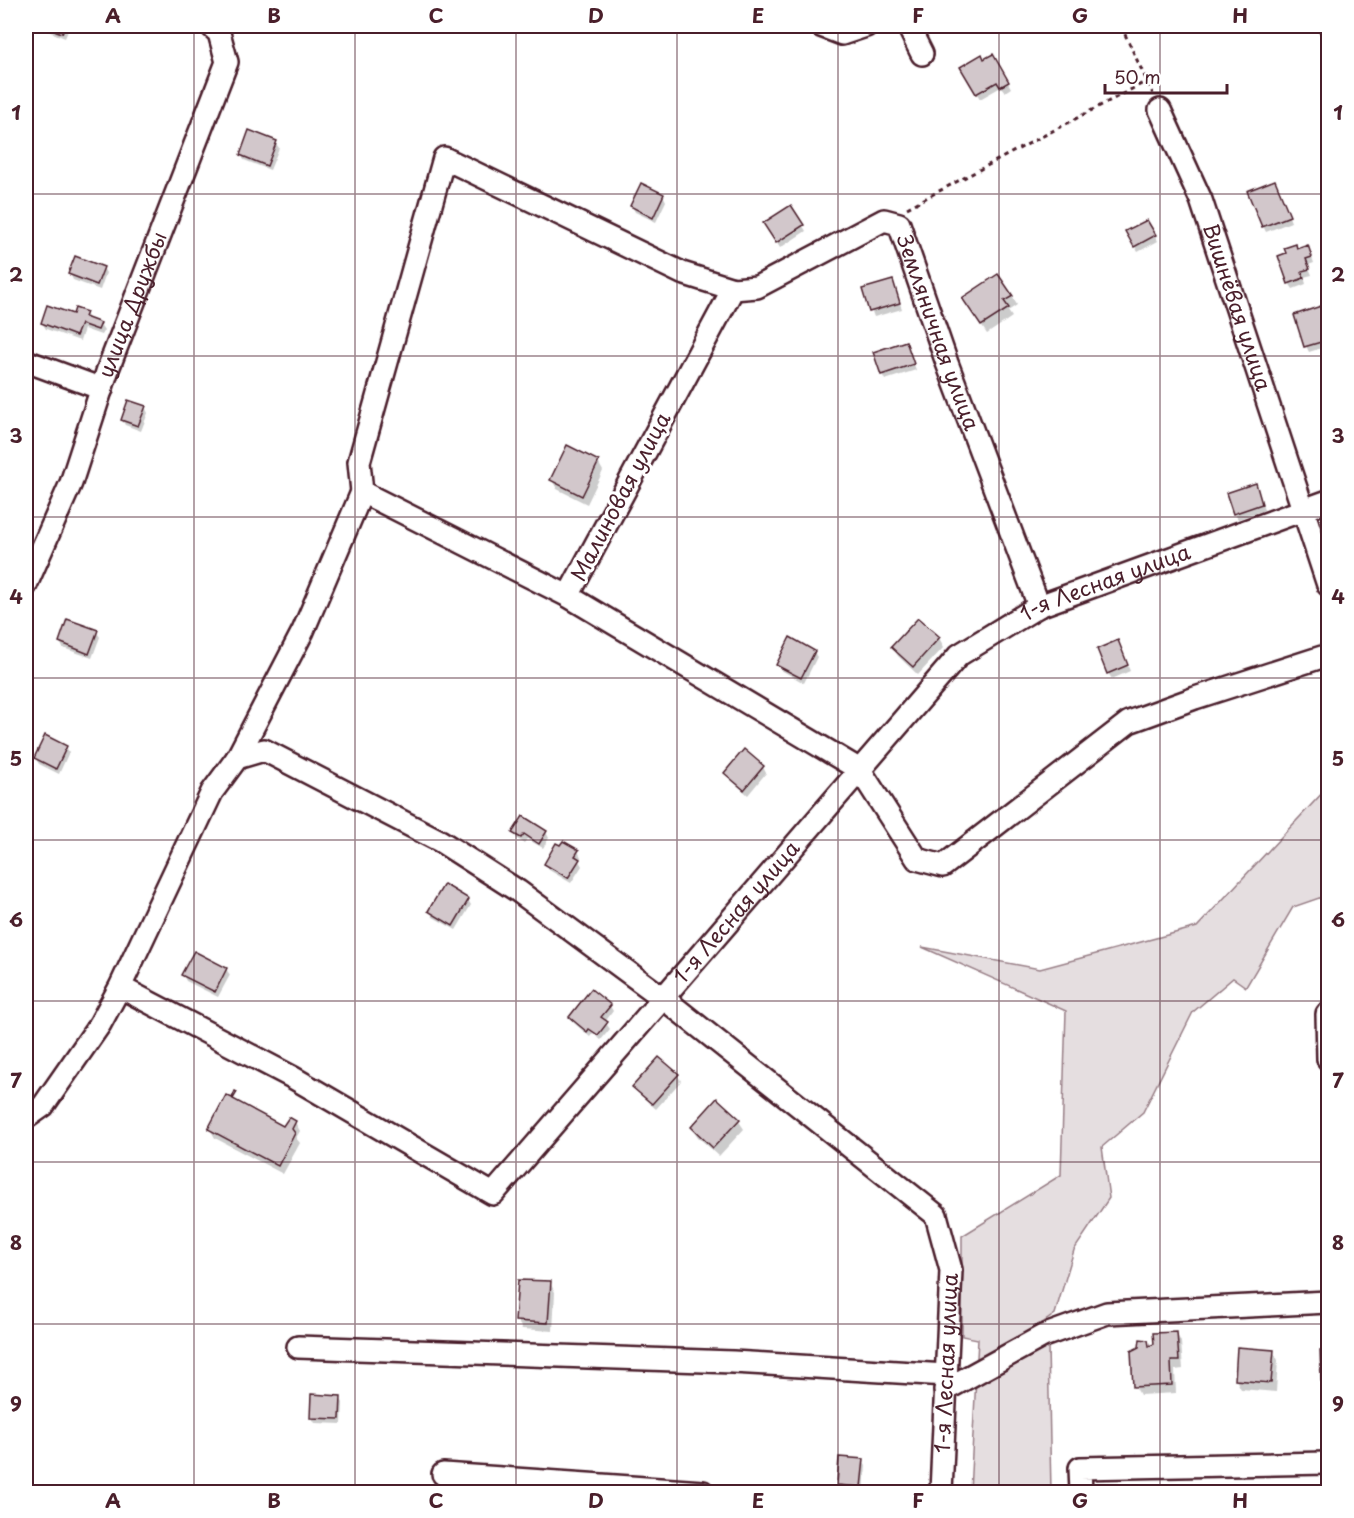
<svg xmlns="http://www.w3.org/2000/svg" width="1354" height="1518" font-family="'Playpen Sans',sans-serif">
<rect width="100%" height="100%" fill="#fff"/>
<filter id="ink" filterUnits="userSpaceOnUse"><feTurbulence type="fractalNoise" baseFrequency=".0167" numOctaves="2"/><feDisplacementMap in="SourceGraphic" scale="12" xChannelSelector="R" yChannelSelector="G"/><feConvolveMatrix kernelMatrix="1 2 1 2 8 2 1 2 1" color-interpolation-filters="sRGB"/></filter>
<g filter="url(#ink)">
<path fill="#e5dee0" stroke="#987e86" stroke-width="1.5" d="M1328 787V895L1293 907 1246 987 1233 978 1193 1012 1143 1112 1102 1147 1109 1198 1074 1250 1055 1314 1007 1348 1048 1347 1051 1492H970L978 1339 962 1336V1236L1061 1175 1066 1011 922 947 1040 969 1197 927Z"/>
<g fill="#0003">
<path d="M43 26H70L65 38 45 30Z"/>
<path d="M1318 26H1328V35L1324 37Z"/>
<path d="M993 56 1011 88 1005 92 1001 87 980 99 962 67 984 61Z"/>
<path d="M275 142 279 148 270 170 244 160 241 155Z"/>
<path d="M1278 187 1291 222 1266 232 1263 226Z"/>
<path d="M663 195 666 201 656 222 635 212 632 206Z"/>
<path d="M791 207 806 231 780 248 765 224Z"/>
<path d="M1147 222 1158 241 1138 252 1127 232Z"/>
<path d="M1297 250 1310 252 1314 263 1308 265 1312 275 1304 277 1306 284 1293 289 1289 283Z"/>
<path d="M103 268 106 273 100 290 73 280 70 274Z"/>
<path d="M892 281 902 309 874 317 864 290Z"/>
<path d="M1012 296 1017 305 1008 311 1012 317 987 334 969 307Z"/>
<path d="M1320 308 1328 330V346L1309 352 1306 346Z"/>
<path d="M86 313 89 319 100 324 104 330 101 335 84 329 80 341 46 329 42 323Z"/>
<path d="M906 342 916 370 885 380 882 374Z"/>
<path d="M145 407 148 413 141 431 125 425 122 420Z"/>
<path d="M598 462 603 471 587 504 557 489 552 480Z"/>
<path d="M1258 491 1264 510 1238 519 1234 513Z"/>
<path d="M96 631 100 637 92 658 63 648 60 642Z"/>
<path d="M939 638 944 647 918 675 898 656 893 648Z"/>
<path d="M1120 647 1130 671 1112 679 1108 673Z"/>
<path d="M814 652 817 657 804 683 781 670 778 665Z"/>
<path d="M66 747 69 752 59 774 39 764 35 758Z"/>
<path d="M763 767 766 773 748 795 729 778 726 773Z"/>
<path d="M546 832 549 838 543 848 527 839 524 843 517 839 514 833Z"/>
<path d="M578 851 581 857 579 861 582 866 571 883 549 870 546 864Z"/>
<path d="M468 900 471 905 456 930 433 917 430 911Z"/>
<path d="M226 969 230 975 218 997 186 981 183 975Z"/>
<path d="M610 1006 613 1011 605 1022 610 1029 601 1040 593 1033 590 1037 574 1023 570 1018Z"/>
<path d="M678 1075 681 1081 656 1109 637 1092 634 1087Z"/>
<path d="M738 1120 744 1129 719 1156 698 1137 692 1128Z"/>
<path d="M295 1122 300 1131 296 1138 300 1143 283 1174 215 1138 210 1129 284 1128Z"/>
<path d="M550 1283 555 1292 553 1331 522 1329 517 1320Z"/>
<path d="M1176 1333 1181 1342 1183 1369 1175 1370 1176 1393 1140 1395 1135 1386 1141 1348 1147 1342 1150 1347Z"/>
<path d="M1239 1348 1273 1351 1278 1360 1276 1392 1241 1389 1236 1380Z"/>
<path d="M1322 1351H1328V1390L1323 1381Z"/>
<path d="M340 1397 343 1403 342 1424 315 1423 312 1418Z"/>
<path d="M863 1461 866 1466 864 1492 842 1491 838 1485Z"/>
</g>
<g fill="#d2c7cb" stroke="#4a1f2b" stroke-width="1.5">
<path d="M43 26H65L62 33Z"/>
<path d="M1316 26H1328V32L1322 36Z"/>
<path d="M982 54 984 59 993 54 1009 82 1000 87 997 82 976 94 960 67Z"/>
<path d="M249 130 277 141 267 166 240 155Z"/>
<path d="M1275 180 1290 216 1262 227 1247 191Z"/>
<path d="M641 183 664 194 653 218 630 206Z"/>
<path d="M791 205 804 225 776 243 763 223Z"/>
<path d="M1147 220 1156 235 1134 247 1125 231Z"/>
<path d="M1296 244 1297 249 1308 245 1312 257 1306 259 1310 269 1302 271 1304 278 1288 284 1278 256 1286 253 1284 248Z"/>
<path d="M75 256 104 267 97 285 68 274Z"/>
<path d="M998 274 1013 296 1004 301 1009 308 981 326 962 298Z"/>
<path d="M893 280 900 303 869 312 862 289Z"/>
<path d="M47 305 73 314 75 308 87 312 85 317 101 323 98 330 81 324 76 336 41 323Z"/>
<path d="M1321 306 1328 331V340L1304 347 1294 315Z"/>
<path d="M906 341 914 364 881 375 873 352Z"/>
<path d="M128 400 146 406 138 426 121 420Z"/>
<path d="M567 445 599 461 582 496 550 480Z"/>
<path d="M1256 483 1262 504 1233 514 1226 493Z"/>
<path d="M918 618 940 637 913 667 891 647Z"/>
<path d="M67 619 98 630 89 654 59 642Z"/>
<path d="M790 637 815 651 801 678 776 665Z"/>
<path d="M1118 640 1128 665 1107 674 1097 649Z"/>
<path d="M45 735 67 746 56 769 34 758Z"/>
<path d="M744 749 764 766 744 790 724 773Z"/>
<path d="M523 816 547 831 539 844 524 834 521 838 512 833Z"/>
<path d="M563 841 579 850 575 856 580 859 568 878 544 864 556 843 560 845Z"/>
<path d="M444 884 469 899 453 926 428 911Z"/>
<path d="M194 951 227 968 215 992 181 975Z"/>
<path d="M591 989 611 1005 601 1017 608 1022 598 1035 589 1029 587 1032 569 1017Z"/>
<path d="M659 1057 679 1074 652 1104 632 1087Z"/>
<path d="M235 1091 237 1092 233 1099 283 1126 289 1117 296 1121 292 1129 295 1133 278 1166 208 1129 226 1095 232 1098Z"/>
<path d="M717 1098 740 1119 713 1148 691 1127Z"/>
<path d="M518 1280 551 1281 548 1323 515 1321Z"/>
<path d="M1177 1332 1179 1361H1171L1172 1385 1133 1387 1131 1351 1139 1347 1140 1339 1148 1340 1149 1346 1154 1344 1153 1333Z"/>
<path d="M1237 1347 1274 1350 1271 1383 1235 1380Z"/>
<path d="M1328 1349V1381H1321L1320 1350Z"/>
<path d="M311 1394 341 1396 340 1419 310 1418Z"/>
<path d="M839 1457 864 1459 861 1487 837 1485Z"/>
</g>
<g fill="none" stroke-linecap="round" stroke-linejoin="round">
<defs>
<g id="minor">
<path d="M821 26 842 34 866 26"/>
<path d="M908 26 922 54"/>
<path id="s1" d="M1160 110 1201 200 1328 585"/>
<path d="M733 289 568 596 860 770 917 859 943 866 1129 722 1195 698 1328 655"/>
<path d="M26 361 102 389"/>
<path id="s2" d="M362 492 359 462 444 158 682 273 733 289 757 287 884 220 899 224 947 363 1039 606"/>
<path id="s3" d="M26 585 71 483 108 369 227 62 219 33 211 26"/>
<path d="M237 758 303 631 362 492 568 596"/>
<path d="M1327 1014 1328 1059"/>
<path d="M26 1118 43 1106 100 1024 120 987 212 792 237 758 264 750 440 841 518 891 663 998 493 1194 292 1077 120 987"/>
<path d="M298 1347 733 1362 946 1375"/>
<path d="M945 1390 1043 1336 1107 1313 1328 1302"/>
<path d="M443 1474 703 1492"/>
<path id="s4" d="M941 1492 951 1270 936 1215 663 998 959 655 1039 606 1328 501"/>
<path d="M1081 1492 1080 1468 1328 1463"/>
</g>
</defs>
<use href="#minor" stroke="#4a1f2b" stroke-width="26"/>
<g stroke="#4a1f2b" stroke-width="3" stroke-dasharray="4.5 4.5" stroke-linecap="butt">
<path d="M1121 26 1153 94"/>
<path d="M907 208 1147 81"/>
</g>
<use href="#minor" stroke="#fff" stroke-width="21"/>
</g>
</g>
<path fill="none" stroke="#4a1f2b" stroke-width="1.5" stroke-opacity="0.55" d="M194 26V1492M355 26V1492M516 26V1492M677 26V1492M838 26V1492M999 26V1492M1160 26V1492M26 194H1328M26 356H1328M26 517H1328M26 678H1328M26 840H1328M26 1001H1328M26 1162H1328M26 1324H1328"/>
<g text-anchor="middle" stroke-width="6" stroke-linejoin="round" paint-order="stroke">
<g font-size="21" fill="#4a1f2b" stroke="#fff">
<text dy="7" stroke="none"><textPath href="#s3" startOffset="300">улица Дружбы</textPath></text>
<text dy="7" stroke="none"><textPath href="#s1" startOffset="212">Вишнёвая улица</textPath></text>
<text dy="7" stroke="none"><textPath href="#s2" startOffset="962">Земляничная улица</textPath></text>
<text transform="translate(621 497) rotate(-62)" y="7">Малиновая улица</text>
<text dy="7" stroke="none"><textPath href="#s4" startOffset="1245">1-я Лесная улица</textPath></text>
<text dy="7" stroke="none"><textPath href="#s4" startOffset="741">1-я Лесная улица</textPath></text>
<text dy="7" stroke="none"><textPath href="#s4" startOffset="129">1-я Лесная улица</textPath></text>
</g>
</g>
<rect width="1354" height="1518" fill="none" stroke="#fff" stroke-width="66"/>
<path d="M1105 84v9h122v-9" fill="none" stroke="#4a1f2b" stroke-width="3"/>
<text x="1114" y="84" font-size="18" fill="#4a1f2b" stroke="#ffffff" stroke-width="4.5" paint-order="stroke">50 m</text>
<rect x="33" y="33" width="1288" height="1452" fill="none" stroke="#4a1f2b" stroke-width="2"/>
<g font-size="20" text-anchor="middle" font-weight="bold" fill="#4a1f2b">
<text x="113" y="23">A</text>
<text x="274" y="23">B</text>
<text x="436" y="23">C</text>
<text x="596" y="23">D</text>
<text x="758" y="23">E</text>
<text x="918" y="23">F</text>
<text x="1080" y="23">G</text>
<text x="1240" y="23">H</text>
<text x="16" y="120">1</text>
<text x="1338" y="120">1</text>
<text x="16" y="282">2</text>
<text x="1338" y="282">2</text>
<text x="16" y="443">3</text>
<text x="1338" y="443">3</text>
<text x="16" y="604">4</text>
<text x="1338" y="604">4</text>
<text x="16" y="766">5</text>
<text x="1338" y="766">5</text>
<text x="16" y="927">6</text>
<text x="1338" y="927">6</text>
<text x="16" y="1088">7</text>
<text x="1338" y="1088">7</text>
<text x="16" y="1250">8</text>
<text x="1338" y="1250">8</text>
<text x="16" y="1411">9</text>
<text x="1338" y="1411">9</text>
<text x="113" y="1508">A</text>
<text x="274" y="1508">B</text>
<text x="436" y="1508">C</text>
<text x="596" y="1508">D</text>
<text x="758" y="1508">E</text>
<text x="918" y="1508">F</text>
<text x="1080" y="1508">G</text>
<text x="1240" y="1508">H</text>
</g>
</svg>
